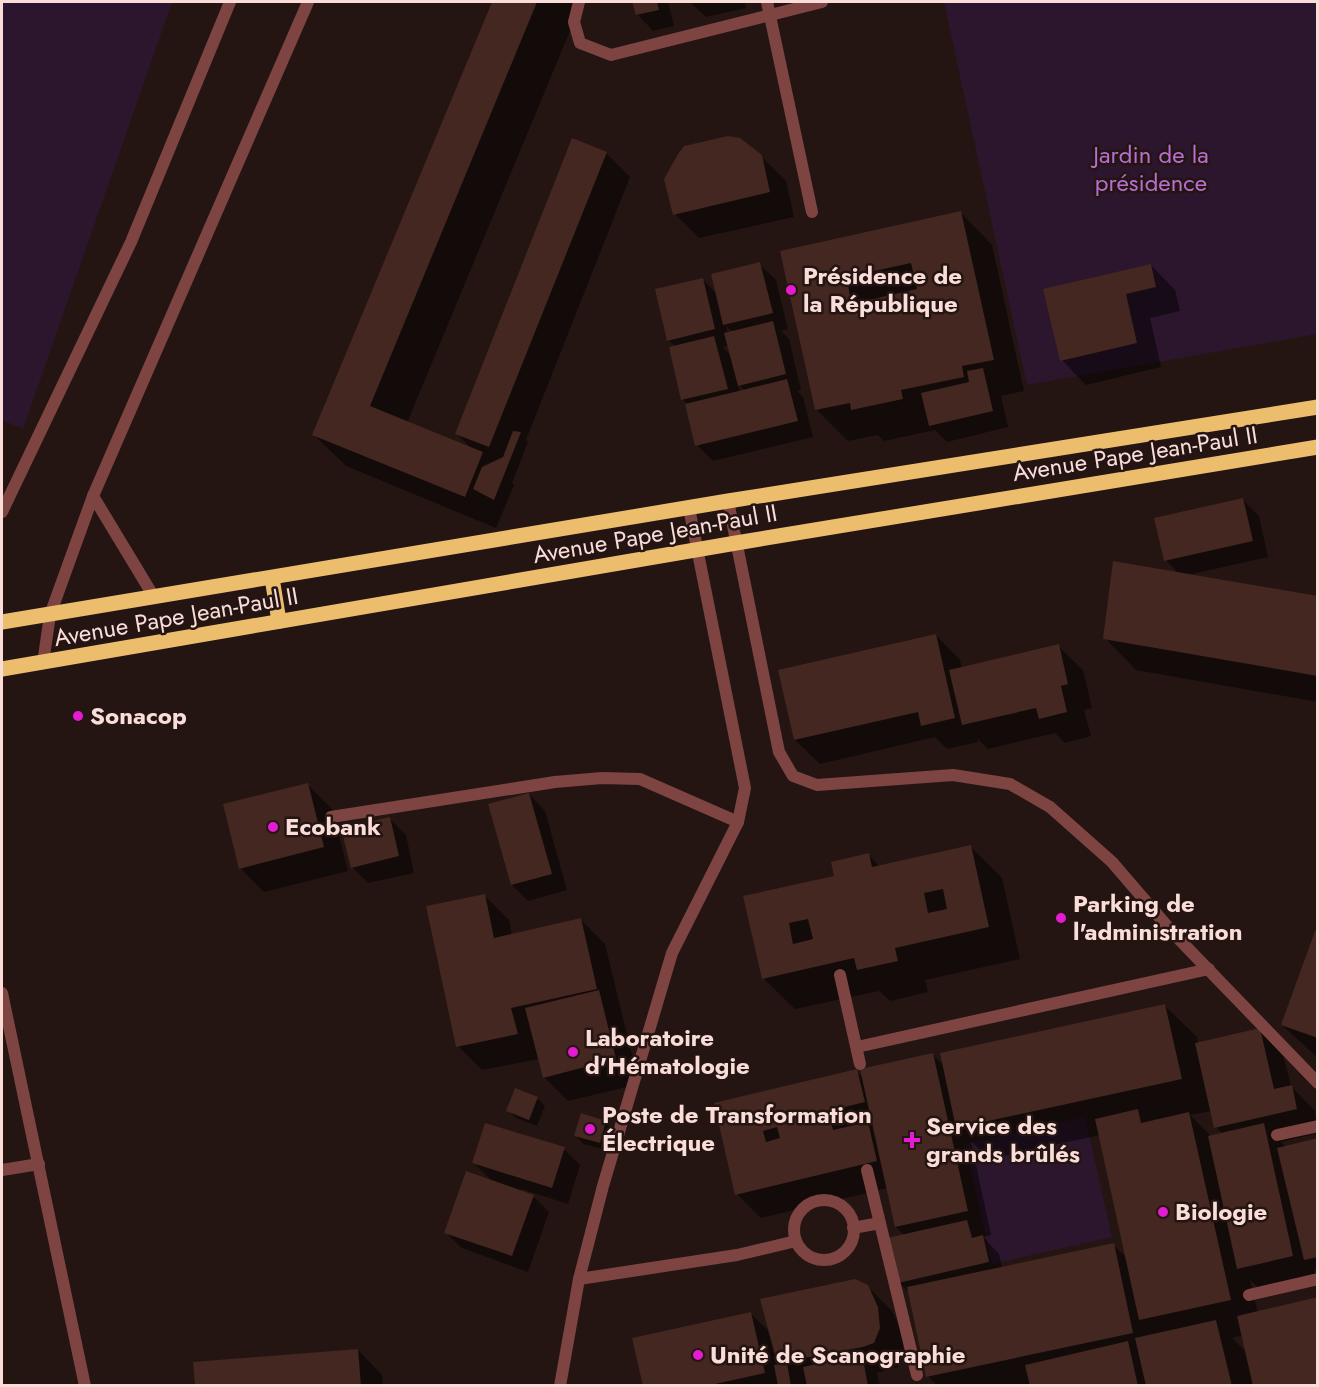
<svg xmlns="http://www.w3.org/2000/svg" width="1319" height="1387" font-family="Jost,sans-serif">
<rect width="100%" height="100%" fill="#241512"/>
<g fill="#2c162d">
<path d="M2 2H172L23 429 2 420Z"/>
<path d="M944 2H1317V334L1027 385Z"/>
<path d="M1085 1117 1112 1237 992 1264 965 1144Z"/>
</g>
<g fill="#0007" fill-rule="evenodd">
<path d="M494 2H582L407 423 472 449 457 434 606 153 630 177 526 440 528 442 512 483 514 485 496 528 346 466 314 435Z"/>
<path d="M634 2H668L674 26 653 31 637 14Z"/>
<path d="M690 2H745L746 8 706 17Z"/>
<path d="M761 156 786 181 794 217 699 238 675 214Z"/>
<path d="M961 213 992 245 1024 391 1001 396 1008 427 947 442 935 430 884 441 878 435 848 441 817 410 782 252Z"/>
<path d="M759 264 776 280 788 329 781 331 789 339 801 390 797 391 803 397 813 437 713 461 697 445 686 403 683 399 676 347 668 340 702 279 717 294ZM726 326 733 332 728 334ZM729 346 732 356 723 347ZM738 384 745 391 740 392Z"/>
<path d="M1151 265 1175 290 1180 311 1150 318 1161 367 1086 385 1062 360Z"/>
<path d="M1242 499 1259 516 1268 557 1188 575 1318 598V702L1136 670 1105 638 1179 574 1166 560Z"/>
<path d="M936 635 960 660 962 669 1058 646 1083 670 1092 708 1084 710 1091 736 1065 743 1055 733 988 749 977 738 978 742 947 749 935 737 820 764 795 740Z"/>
<path d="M308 785 332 809 348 871 264 892 240 868Z"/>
<path d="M529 794 545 811 567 890 528 901 512 885Z"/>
<path d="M389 818 406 835 414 873 368 883 352 867Z"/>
<path d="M970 846 1002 878 1020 959 925 980 928 992 890 1001 879 991 795 1009 763 978 745 897 836 877 869 855 880 867Z"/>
<path d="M484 895 509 920 512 935 581 920 605 944 639 1084 568 1101 544 1077 539 1059 482 1070 458 1046Z"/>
<path d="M1318 933V1058L1282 1025Z"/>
<path d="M1165 1006 1197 1037 1198 1043 1259 1029 1283 1054 1291 1086 1315 1111 1318 1133 1281 1142 1286 1147 1318 1140V1272L1314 1268 1317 1281 1263 1292 1250 1280 1258 1313 1318 1386H937L928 1376 910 1293 899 1283 905 1236 896 1227 888 1188 761 1218 737 1194 716 1104 856 1071 864 1079 933 1055 944 1066ZM1212 1111 1216 1127 1223 1134 1211 1136 1190 1115ZM1100 1135 1127 1258 1113 1245 1002 1268 999 1254 983 1237 991 1235 971 1141 989 1159ZM1243 1335 1247 1353 1232 1338Z"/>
<path d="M537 1098 545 1106 537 1126 516 1118 508 1110Z"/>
<path d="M605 1122 613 1130 607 1150 583 1144 576 1136Z"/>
<path d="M564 1149 580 1165 568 1204 521 1189V1192L533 1196 549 1212 528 1272 462 1248 445 1232 493 1182 474 1163Z"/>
<path d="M867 1286 892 1311 902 1332 904 1353 898 1367 877 1373 880 1386H644L751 1314 771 1333Z"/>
<path d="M358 1350 382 1375 383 1386H196Z"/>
</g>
<g fill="#432720" fill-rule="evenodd">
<path d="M492 2H537L370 406 483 452 465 497 312 435Z"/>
<path d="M632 2H657L659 10 636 15Z"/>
<path d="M728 136 740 138 762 155 770 192 673 215 664 179 678 154 684 146Z"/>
<path d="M572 138 607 152 489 447 455 434Z"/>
<path d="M961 211 994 360 962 366 964 377 901 390 903 399 851 410 850 403 815 410 780 251ZM911 263 917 289 851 304 847 277Z"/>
<path d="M760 262 773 313 723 325 711 274Z"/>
<path d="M1151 264 1156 287 1126 294 1137 343 1060 361 1043 289Z"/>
<path d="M703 278 715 329 667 341 655 289Z"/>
<path d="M773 321 786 374 738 386 724 333Z"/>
<path d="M714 336 728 389 681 400 669 347Z"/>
<path d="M983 368 993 411 929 426 921 393 969 382 967 371Z"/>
<path d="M787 379 798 421 695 446 685 404Z"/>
<path d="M513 431 521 432 494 500 473 489 482 467 503 457Z"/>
<path d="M1243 498 1253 541 1164 561 1154 518Z"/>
<path d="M1113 561 1318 596V676L1103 639Z"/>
<path d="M936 634 955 718 921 726 918 712 794 740 778 670Z"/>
<path d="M1059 644 1068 684 1061 686 1067 712 1039 719 1036 708 962 725 949 670Z"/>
<path d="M308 783 324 847 239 869 223 804Z"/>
<path d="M529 793 552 874 511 885 488 804Z"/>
<path d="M390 817 399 856 351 868 341 828Z"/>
<path d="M971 845 989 927 895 948 898 961 857 970 854 958 762 979 743 896 834 876 831 862 869 853 872 867ZM943 889 947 909 928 913 924 893ZM808 919 813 939 793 944 789 923Z"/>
<path d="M485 894 494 938 581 918 597 989 511 1008 518 1034 456 1047 426 906Z"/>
<path d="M1315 931 1318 932V1038L1281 1025Z"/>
<path d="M599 990 616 1059 543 1078 525 1008Z"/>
<path d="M1165 1004 1182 1079 956 1128 940 1053Z"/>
<path d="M1260 1028 1274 1089 1292 1085 1297 1109 1214 1128 1195 1043Z"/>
<path d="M933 1053 968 1211 895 1227 860 1069Z"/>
<path d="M857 1069 865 1102 828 1111 833 1130 868 1122 877 1161 735 1195 714 1103ZM777 1127 780 1138 766 1142 763 1131Z"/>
<path d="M515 1088 538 1097 529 1120 506 1111Z"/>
<path d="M1138 1109 1141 1123 1189 1112 1231 1300 1139 1320 1095 1119Z"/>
<path d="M581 1113 606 1121 600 1143 574 1136Z"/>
<path d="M485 1123 565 1147 552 1188 472 1163Z"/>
<path d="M1264 1123 1293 1256 1237 1269 1208 1136Z"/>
<path d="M1318 1138V1257L1304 1260 1277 1148Z"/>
<path d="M466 1171 534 1195 512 1256 444 1233Z"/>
<path d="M967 1220 972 1238 983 1235 989 1262 898 1283 887 1238Z"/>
<path d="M1114 1243 1133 1333 926 1377 907 1287Z"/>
<path d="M855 1279 868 1285 878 1307 880 1328 874 1343 863 1347 777 1363 760 1299Z"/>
<path d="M1318 1297V1386H1253L1237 1316Z"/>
<path d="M751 1312 765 1373 706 1386H643L632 1338Z"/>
<path d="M1216 1320 1232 1386H1146L1135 1338Z"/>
<path d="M1128 1341 1138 1386H1030L1025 1365Z"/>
<path d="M358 1349 361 1386H195L193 1362Z"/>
<path d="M862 1354 868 1386H807L803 1367Z"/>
<path d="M787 1363 791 1386H778L774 1365Z"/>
</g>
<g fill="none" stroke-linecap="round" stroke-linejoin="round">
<g stroke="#7d4442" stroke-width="12">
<path d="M579 2 574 22 580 43 611 55 822 2"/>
<path d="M767 2 812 212"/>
<path d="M93 496 154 597"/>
<path d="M728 501 779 752 793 776 817 785 953 775 1010 784 1050 807 1112 862 1173 933 1318 1083"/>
<path d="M2 512 131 242 230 2"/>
<path d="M43 663 50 615 93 496 308 2"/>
<path d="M331 817 555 782 602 778 640 779 738 822"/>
<path d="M840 975 860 1064"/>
<path d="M2 993 85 1386"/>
<path d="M857 1047 1209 969"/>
<path d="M1277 1135 1318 1126"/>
<path d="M867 1170 917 1375"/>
<circle cx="824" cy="1230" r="30"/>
<path d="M853 1228 880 1223"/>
<path d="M579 1279 737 1255 796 1241"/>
<path d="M1249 1295 1318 1279"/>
<path d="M560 1386 579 1279 603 1186 672 953 738 822 745 788 689 508"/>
</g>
<path stroke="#7d4442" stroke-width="12" d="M2 1170 39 1164"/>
<g stroke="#edbd6e" stroke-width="15">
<path d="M272 578 279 621"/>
<path d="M2 622 728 501 1318 407"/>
<path d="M2 669 736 543 1318 447"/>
</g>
</g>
<g fill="#e41cd1" stroke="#241512" stroke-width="2">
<circle cx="791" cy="290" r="6"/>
<circle cx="78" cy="716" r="6"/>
<circle cx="273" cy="827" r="6"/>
<circle cx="1061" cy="918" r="6"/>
<circle cx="573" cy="1052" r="6"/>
<circle cx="590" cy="1129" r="6"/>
<path d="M909 1131h6v6h6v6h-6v6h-6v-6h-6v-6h6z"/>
<circle cx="1163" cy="1212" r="6"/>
<circle cx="698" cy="1355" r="6"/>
</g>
<g text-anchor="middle" stroke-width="5" stroke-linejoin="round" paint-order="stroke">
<g font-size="24" fill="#b86ed2" stroke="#241512">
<text x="1151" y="163">Jardin de la<tspan x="1151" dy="28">présidence</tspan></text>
</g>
<g font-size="24" font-weight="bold" fill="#faddd9" stroke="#241512" text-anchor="start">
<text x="803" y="284">Présidence de<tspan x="803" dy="28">la République</tspan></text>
<text x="90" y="724">Sonacop</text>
<text x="285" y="835">Ecobank</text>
<text x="1073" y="912">Parking de<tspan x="1073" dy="28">l'administration</tspan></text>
<text x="585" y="1046">Laboratoire<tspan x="585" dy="28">d'Hématologie</tspan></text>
<text x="602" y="1123">Poste de Transformation<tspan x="602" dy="28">Électrique</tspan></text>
<text x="926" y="1134">Service des<tspan x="926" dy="28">grands brûlés</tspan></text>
<text x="1175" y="1220">Biologie</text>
<text x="710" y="1363">Unité de Scanographie</text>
</g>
<g font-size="24" fill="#faddd9" stroke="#241512">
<text transform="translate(1135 454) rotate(-9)" y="8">Avenue Pape Jean-Paul II</text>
<text transform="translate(655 534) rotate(-10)" y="8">Avenue Pape Jean-Paul II</text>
<text transform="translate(176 617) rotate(-10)" y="8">Avenue Pape Jean-Paul II</text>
</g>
</g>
<rect width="1319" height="1387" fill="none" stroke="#faddd9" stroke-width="6"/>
</svg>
